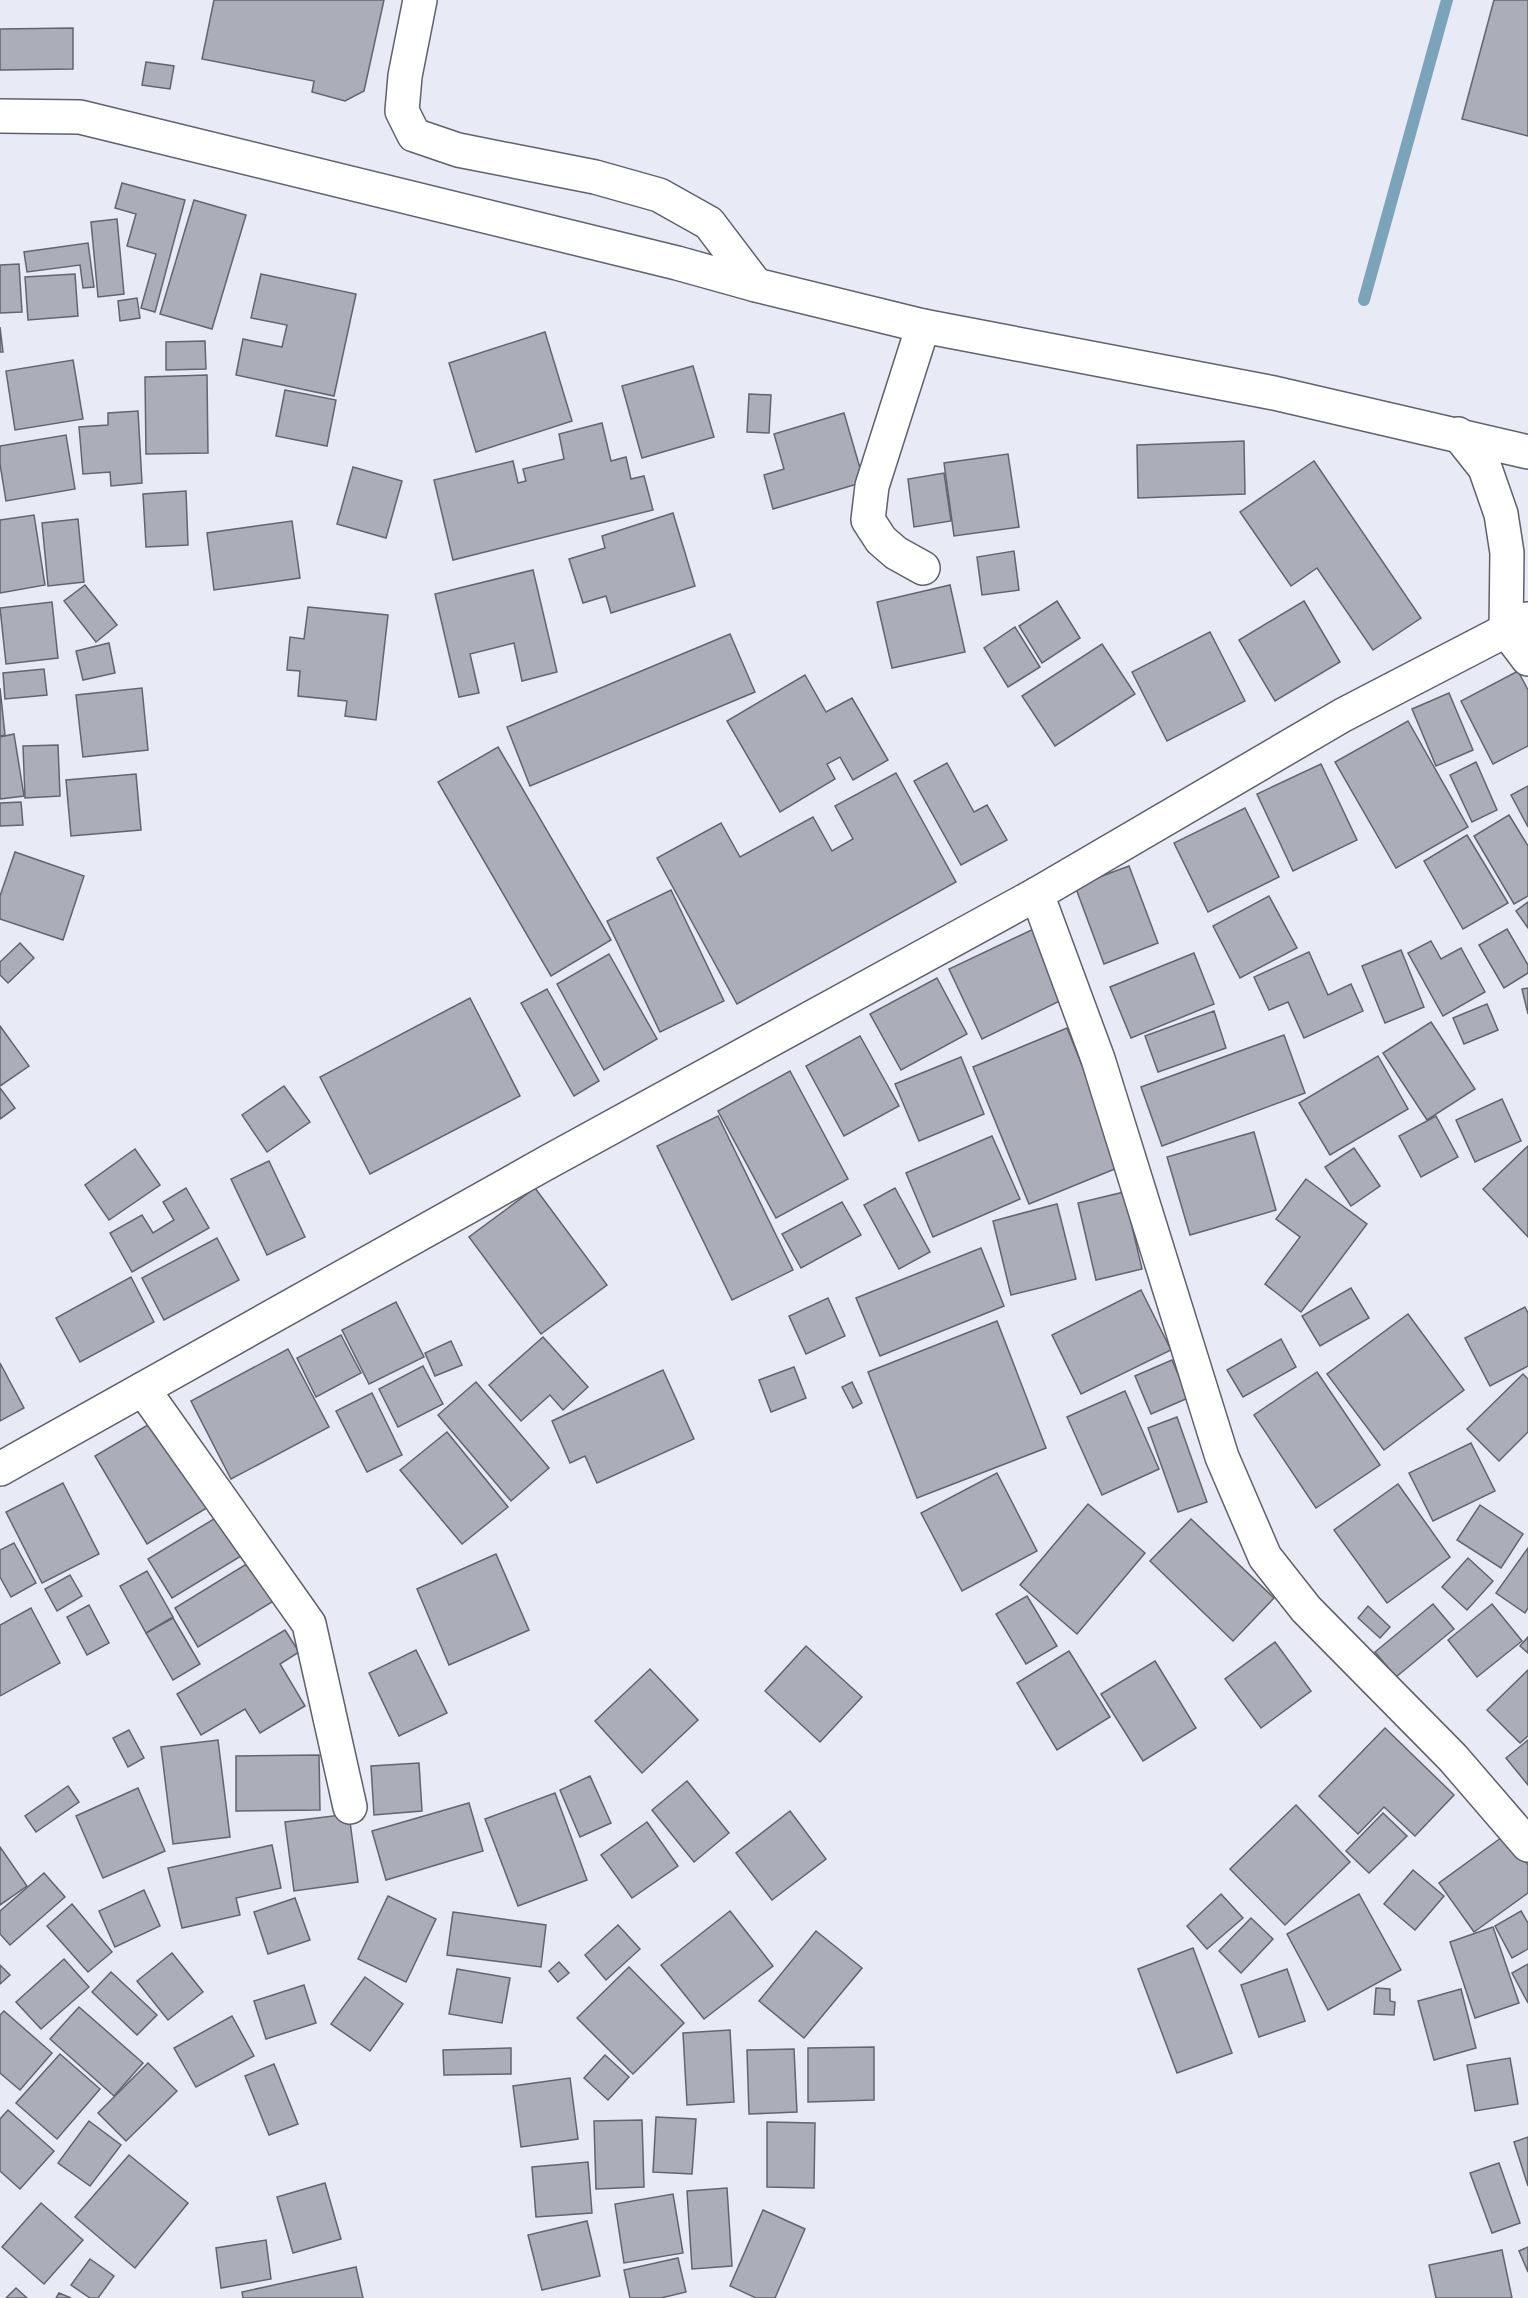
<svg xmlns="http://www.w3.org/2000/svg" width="1528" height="2298" font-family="'PT Sans',sans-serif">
<rect width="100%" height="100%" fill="#e8ebf6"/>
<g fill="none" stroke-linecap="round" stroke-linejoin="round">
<path stroke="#7ba4ba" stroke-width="12" d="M1364 300 1447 0"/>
</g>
<g fill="#abaeb9" stroke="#62656e" stroke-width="1.5">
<path d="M214 0H384L364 91 345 101 312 92 314 81 202 59Z"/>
<path d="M1494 0H1528V136L1462 119Z"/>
<path d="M73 28V69L0 70V29Z"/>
<path d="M146 62 174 66 170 89 142 85Z"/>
<path d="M122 183 185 200 155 312 141 308 156 254 127 246 136 214 115 208Z"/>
<path d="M194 200 246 215 212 329 160 314Z"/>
<path d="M117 219 124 294 98 297 91 222Z"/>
<path d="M88 243 94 287 83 288 80 265 27 272 24 252Z"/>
<path d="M19 264 22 312 0 313V265Z"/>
<path d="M75 274 78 316 28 320 25 277Z"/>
<path d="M261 274 356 294 334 396 236 375 243 339 282 347 287 325 251 318Z"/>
<path d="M137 298 140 318 120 321 118 301Z"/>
<path d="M0 327 3 352H0Z"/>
<path d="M545 332 572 421 476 452 449 363Z"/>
<path d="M205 341 206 369 166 370V342Z"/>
<path d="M73 360 83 419 15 430 6 371Z"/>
<path d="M693 366 714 437 642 458 622 386Z"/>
<path d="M207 375 208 453 146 454 145 377Z"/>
<path d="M285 390 336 400 327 446 276 436Z"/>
<path d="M749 394 771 395 769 433 747 432Z"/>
<path d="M138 411 142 483 111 486 110 472 83 474 79 427 108 425V413Z"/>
<path d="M844 413 864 482 773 509 764 475 784 469 774 434Z"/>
<path d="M602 423 611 461 626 457 631 479 644 476 653 510 453 560 434 480 513 461 518 483 526 481 523 469 564 459 559 434Z"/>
<path d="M66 435 75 489 6 501 0 464V446Z"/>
<path d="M1244 441 1245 494 1138 498 1137 445Z"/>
<path d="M1008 454 1019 527 954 536 944 463Z"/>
<path d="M1314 461 1421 618 1373 650 1317 568 1291 586 1240 512Z"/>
<path d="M353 467 402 481 386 538 337 524Z"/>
<path d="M944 473 951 521 914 527 908 479Z"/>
<path d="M186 491 188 545 146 547 143 494Z"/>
<path d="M673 513 695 586 611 613 606 596 583 603 569 559 605 548 602 536Z"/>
<path d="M34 515 45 585 0 593V520Z"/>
<path d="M78 519 84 582 48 586 42 523Z"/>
<path d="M292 521 300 578 214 590 207 533Z"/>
<path d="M1014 551 1019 590 982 595 977 557Z"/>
<path d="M533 570 557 672 522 681 514 643 470 654 479 693 459 697 435 594Z"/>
<path d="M85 585 117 625 96 642 64 601Z"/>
<path d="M950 585 965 652 892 668 877 602Z"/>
<path d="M1057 601 1080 638 1042 663 1019 626Z"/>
<path d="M1304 601 1340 662 1275 701 1239 640Z"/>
<path d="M52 602 58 658 6 664 0 608Z"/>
<path d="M308 607 388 615 376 720 345 716 347 701 298 696 300 671 287 670 290 637 304 639Z"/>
<path d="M1015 627 1040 667 1008 687 984 648Z"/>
<path d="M1210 632 1245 701 1167 741 1132 672Z"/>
<path d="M730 634 755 692 530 786 507 727Z"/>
<path d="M109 643 115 673 83 680 76 651Z"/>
<path d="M1102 644 1135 694 1055 746 1022 696Z"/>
<path d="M44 669 47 695 5 699 3 673Z"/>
<path d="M1518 671 1528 690V746L1493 764 1461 701Z"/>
<path d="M805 675 826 712 852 698 888 760 853 780 840 757 827 764 835 779 780 812 727 721Z"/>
<path d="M0 688 5 735 0 736Z"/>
<path d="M142 688 148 750 83 757 76 695Z"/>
<path d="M1449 693 1473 750 1436 766 1412 709Z"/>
<path d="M1408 721 1468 827 1396 868 1335 762Z"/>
<path d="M14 734 24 796 0 799V737Z"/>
<path d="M58 745 60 796 25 798 23 746Z"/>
<path d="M498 747 611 940 551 976 438 782Z"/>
<path d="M1476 762 1497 810 1472 822 1450 775Z"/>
<path d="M947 763 974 812 987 805 1007 840 961 865 914 781Z"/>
<path d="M1321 764 1357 840 1293 871 1257 794Z"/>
<path d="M896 773 956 882 737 1004 657 858 721 823 740 857 813 817 832 851 853 839 835 806Z"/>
<path d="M136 774 141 830 71 836 66 780Z"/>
<path d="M1528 786V827L1511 795Z"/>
<path d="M21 802 23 825 0 826V803Z"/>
<path d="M1245 808 1279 877 1208 912 1174 843Z"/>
<path d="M1509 815 1528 846V896L1514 904 1474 836Z"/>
<path d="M1467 835 1508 903 1463 929 1424 861Z"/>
<path d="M15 852 84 876 63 940 0 919V896Z"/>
<path d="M1129 866 1158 943 1104 964 1075 886Z"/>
<path d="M671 890 724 1001 660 1032 607 921Z"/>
<path d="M1269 896 1297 948 1240 978 1213 926Z"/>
<path d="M1528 902V928L1516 911Z"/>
<path d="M1040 926 1072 995 982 1039 949 969Z"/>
<path d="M1507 929 1528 965V973L1504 988 1479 945Z"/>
<path d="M1431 941 1441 959 1461 948 1485 992 1443 1016 1408 953Z"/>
<path d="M20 943 34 958 8 983 0 975V962Z"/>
<path d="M1401 950 1424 1007 1385 1023 1362 966Z"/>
<path d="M1309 952 1328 995 1351 984 1363 1011 1304 1038 1288 1002 1269 1010 1254 977Z"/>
<path d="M1194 953 1214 1004 1131 1038 1110 987Z"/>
<path d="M609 954 657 1039 604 1070 557 984Z"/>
<path d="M937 978 967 1034 901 1070 870 1014Z"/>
<path d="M1528 988V1014L1522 989Z"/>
<path d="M547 989 599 1081 574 1096 521 1003Z"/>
<path d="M470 998 520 1096 370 1174 320 1077Z"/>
<path d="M1487 1004 1498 1030 1464 1044 1453 1018Z"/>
<path d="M1214 1011 1226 1048 1158 1072 1145 1036Z"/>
<path d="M1431 1022 1475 1089 1427 1120 1383 1053Z"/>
<path d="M0 1026 29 1066 0 1086Z"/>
<path d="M1067 1028 1122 1166 1029 1204 973 1067Z"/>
<path d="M1284 1035 1305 1093 1162 1146 1141 1087Z"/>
<path d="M860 1036 899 1106 844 1136 806 1066Z"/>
<path d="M1378 1056 1408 1109 1330 1155 1299 1103Z"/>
<path d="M961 1057 984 1114 919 1141 895 1084Z"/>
<path d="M790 1071 848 1179 776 1218 718 1111Z"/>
<path d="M284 1086 310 1122 267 1152 242 1115Z"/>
<path d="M0 1088 15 1108 0 1119Z"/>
<path d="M1502 1099 1521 1141 1475 1162 1456 1120Z"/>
<path d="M718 1116 793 1270 732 1300 657 1146Z"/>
<path d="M1436 1116 1458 1157 1421 1177 1399 1136Z"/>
<path d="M1254 1132 1276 1210 1190 1235 1167 1157Z"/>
<path d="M992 1136 1020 1199 933 1237 906 1173Z"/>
<path d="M1528 1146V1237L1483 1189Z"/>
<path d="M1354 1148 1380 1186 1351 1206 1325 1167Z"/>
<path d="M135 1149 160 1185 109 1220 85 1185Z"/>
<path d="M269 1161 305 1237 267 1255 231 1179Z"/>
<path d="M1306 1179 1367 1224 1301 1312 1265 1284 1300 1237 1276 1219Z"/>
<path d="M186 1188 209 1228 132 1272 110 1233 142 1215 153 1233 174 1220 163 1202Z"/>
<path d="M535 1188 607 1285 541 1334 469 1237Z"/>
<path d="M895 1188 930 1252 899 1269 864 1205Z"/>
<path d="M1124 1192 1142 1269 1096 1280 1078 1203Z"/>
<path d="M842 1202 861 1235 801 1268 782 1234Z"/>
<path d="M1057 1204 1076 1279 1011 1295 993 1221Z"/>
<path d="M217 1238 239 1280 164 1320 142 1278Z"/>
<path d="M981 1248 1004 1306 880 1356 856 1298Z"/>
<path d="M131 1277 154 1322 80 1362 56 1318Z"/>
<path d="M1351 1288 1369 1318 1320 1346 1302 1316Z"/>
<path d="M1141 1290 1171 1350 1081 1394 1052 1335Z"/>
<path d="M828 1298 845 1336 806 1354 789 1316Z"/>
<path d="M396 1302 424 1357 369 1384 342 1330Z"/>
<path d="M1525 1307 1528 1313V1366L1490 1386 1465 1338Z"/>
<path d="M1408 1314 1464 1390 1384 1450 1327 1374Z"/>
<path d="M997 1321 1046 1448 917 1498 868 1372Z"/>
<path d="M341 1335 361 1373 316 1397 297 1358Z"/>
<path d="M543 1337 588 1387 563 1410 550 1395 521 1421 489 1385Z"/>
<path d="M1281 1339 1296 1367 1243 1397 1227 1370Z"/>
<path d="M451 1341 462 1365 435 1376 425 1353Z"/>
<path d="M288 1349 329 1427 231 1479 191 1401Z"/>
<path d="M1172 1360 1188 1398 1151 1414 1135 1376Z"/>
<path d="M0 1363 24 1408 0 1421Z"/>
<path d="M423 1366 443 1404 398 1427 379 1389Z"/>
<path d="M794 1367 806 1398 771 1412 759 1380Z"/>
<path d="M663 1370 694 1439 597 1483 585 1456 570 1463 552 1421Z"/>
<path d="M1317 1372 1380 1465 1316 1508 1254 1415Z"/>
<path d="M1523 1374 1528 1379V1432L1499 1461 1467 1429Z"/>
<path d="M476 1382 549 1468 511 1501 438 1415Z"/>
<path d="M852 1382 862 1403 853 1408 842 1387Z"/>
<path d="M1125 1391 1159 1469 1102 1495 1067 1417Z"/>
<path d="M372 1393 402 1455 367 1472 336 1411Z"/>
<path d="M1177 1417 1207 1502 1178 1512 1148 1428Z"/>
<path d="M158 1419 210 1506 147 1544 95 1456Z"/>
<path d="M447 1432 508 1507 462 1544 400 1470Z"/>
<path d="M1471 1443 1495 1491 1433 1521 1409 1473Z"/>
<path d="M997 1473 1037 1551 962 1591 921 1513Z"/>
<path d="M63 1483 99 1554 42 1583 6 1512Z"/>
<path d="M1398 1484 1450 1557 1387 1603 1334 1530Z"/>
<path d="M1088 1504 1145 1553 1077 1634 1020 1585Z"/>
<path d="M1480 1505 1523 1534 1501 1568 1457 1540Z"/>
<path d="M227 1511 251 1550 172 1598 148 1559Z"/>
<path d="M1191 1519 1274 1598 1233 1641 1150 1561Z"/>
<path d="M14 1543 36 1583 11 1597 0 1577V1550Z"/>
<path d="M1528 1548V1608L1525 1613 1496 1593Z"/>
<path d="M496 1554 529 1630 449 1665 417 1589Z"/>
<path d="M1468 1558 1493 1581 1467 1610 1442 1587Z"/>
<path d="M253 1560 277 1599 198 1647 175 1608Z"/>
<path d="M147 1571 173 1617 146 1633 120 1586Z"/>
<path d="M70 1575 82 1596 57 1611 45 1589Z"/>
<path d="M1027 1596 1057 1646 1026 1664 996 1614Z"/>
<path d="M1433 1604 1454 1629 1396 1677 1375 1652Z"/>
<path d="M1492 1604 1522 1641 1477 1677 1448 1640Z"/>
<path d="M89 1605 109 1643 87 1655 67 1617Z"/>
<path d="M1368 1606 1390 1627 1380 1638 1358 1618Z"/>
<path d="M31 1608 60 1663 0 1696V1625Z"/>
<path d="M173 1618 200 1664 173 1680 146 1633Z"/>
<path d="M285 1630 299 1652 280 1664 305 1706 260 1733 245 1709 201 1735 177 1694Z"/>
<path d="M1528 1637V1653L1520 1646Z"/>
<path d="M1275 1642 1311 1691 1261 1728 1225 1679Z"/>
<path d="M806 1646 862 1697 820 1742 765 1691Z"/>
<path d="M416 1650 447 1713 399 1736 369 1673Z"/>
<path d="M1069 1651 1110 1717 1057 1750 1017 1683Z"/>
<path d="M1155 1661 1196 1728 1143 1761 1101 1694Z"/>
<path d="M650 1669 698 1720 642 1773 595 1721Z"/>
<path d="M1528 1670V1736L1520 1743 1487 1710Z"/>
<path d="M1385 1728 1454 1795 1415 1836 1384 1807 1358 1834 1319 1796Z"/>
<path d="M129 1730 144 1758 128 1767 113 1738Z"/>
<path d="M218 1740 230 1837 173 1844 161 1747Z"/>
<path d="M1528 1740V1785L1506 1758Z"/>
<path d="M319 1755 320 1810 236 1811V1756Z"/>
<path d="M419 1763 422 1811 374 1815 371 1766Z"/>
<path d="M590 1776 611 1823 580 1837 560 1790Z"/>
<path d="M687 1781 729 1833 694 1862 652 1810Z"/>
<path d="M68 1786 79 1802 36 1832 25 1816Z"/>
<path d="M138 1788 165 1851 103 1878 76 1816Z"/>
<path d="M555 1793 587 1880 518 1906 485 1819Z"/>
<path d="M469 1803 483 1851 386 1880 372 1831Z"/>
<path d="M1296 1805 1350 1862 1285 1925 1230 1869Z"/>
<path d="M790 1811 826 1859 772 1900 736 1853Z"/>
<path d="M1383 1813 1407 1836 1369 1873 1346 1851Z"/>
<path d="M349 1814 358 1882 294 1891 285 1822Z"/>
<path d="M647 1822 678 1866 632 1898 601 1855Z"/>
<path d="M1505 1835 1528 1865V1893L1474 1932 1439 1883Z"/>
<path d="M272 1845 281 1888 236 1898 240 1915 182 1928 168 1868Z"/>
<path d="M0 1847 27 1886 0 1905Z"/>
<path d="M1413 1870 1444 1896 1415 1930 1384 1904Z"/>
<path d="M44 1873 65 1897 10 1945 0 1934V1911Z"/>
<path d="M144 1890 160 1926 115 1947 99 1911Z"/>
<path d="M1221 1894 1243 1918 1207 1949 1187 1926Z"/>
<path d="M1359 1894 1401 1970 1328 2010 1287 1934Z"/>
<path d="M388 1896 436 1919 406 1982 358 1959Z"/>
<path d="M295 1898 310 1940 268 1954 254 1912Z"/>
<path d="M72 1904 112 1952 88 1972 47 1926Z"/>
<path d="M730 1911 773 1966 704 2019 661 1965Z"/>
<path d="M1521 1911 1528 1923V1949L1512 1958 1495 1926Z"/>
<path d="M453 1912 546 1925 541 1967 447 1955Z"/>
<path d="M1251 1918 1273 1939 1241 1973 1219 1951Z"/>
<path d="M618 1925 640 1949 606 1980 585 1955Z"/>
<path d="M1493 1927 1519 2003 1475 2018 1450 1942Z"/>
<path d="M816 1931 862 1968 804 2038 759 2001Z"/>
<path d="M1193 1948 1232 2053 1177 2073 1138 1969Z"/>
<path d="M172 1953 203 1992 168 2020 137 1981Z"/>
<path d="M64 1959 89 1987 41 2029 16 2002Z"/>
<path d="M559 1962 569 1973 558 1982 549 1971Z"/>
<path d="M1528 1964V2003L1512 1973Z"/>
<path d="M0 1965 10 1975 0 1984Z"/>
<path d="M629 1967 684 2023 633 2074 577 2018Z"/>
<path d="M457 1969 510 1978 502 2023 449 2014Z"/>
<path d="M1287 1969 1305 2021 1259 2037 1241 1985Z"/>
<path d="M111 1972 157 2015 137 2035 92 1992Z"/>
<path d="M365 1977 403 2004 370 2051 331 2024Z"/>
<path d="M304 1985 316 2023 266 2039 254 2001Z"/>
<path d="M1376 1988 1390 1989V2001L1395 2002 1394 2015 1374 2014Z"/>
<path d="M1461 1989 1476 2048 1434 2060 1418 2001Z"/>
<path d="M79 2007 143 2063 114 2096 50 2039Z"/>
<path d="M4 2011 52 2053 20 2090 0 2073V2015Z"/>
<path d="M232 2016 254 2056 196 2087 174 2048Z"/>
<path d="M730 2030 734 2102 687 2105 683 2033Z"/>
<path d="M874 2047V2100L808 2102V2048Z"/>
<path d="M511 2048V2074L444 2075 443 2050Z"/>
<path d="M794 2049 797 2112 749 2114 747 2050Z"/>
<path d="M60 2054 100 2089 57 2139 16 2103Z"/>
<path d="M605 2055 629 2077 608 2100 584 2078Z"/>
<path d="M1510 2058 1518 2104 1475 2111 1467 2065Z"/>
<path d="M148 2063 177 2091 126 2141 98 2113Z"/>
<path d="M274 2064 298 2124 269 2135 245 2076Z"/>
<path d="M570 2078 578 2139 521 2147 513 2086Z"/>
<path d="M8 2110 54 2151 20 2189 0 2171V2119Z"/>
<path d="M656 2117 696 2119 692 2174 653 2172Z"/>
<path d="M642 2120 644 2187 596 2189 594 2121Z"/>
<path d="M89 2121 121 2145 90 2186 58 2163Z"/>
<path d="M767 2122 815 2123 814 2188 767 2187Z"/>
<path d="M1528 2137V2186L1514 2142Z"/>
<path d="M129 2155 188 2203 135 2268 75 2217Z"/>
<path d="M588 2162 592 2213 536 2217 532 2167Z"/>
<path d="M1499 2163 1520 2223 1492 2233 1470 2173Z"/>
<path d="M325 2183 341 2239 293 2253 277 2197Z"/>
<path d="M727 2188 732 2266 692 2269 687 2191Z"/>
<path d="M673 2194 683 2253 624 2263 615 2204Z"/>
<path d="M41 2203 83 2240 44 2284 2 2247Z"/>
<path d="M763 2210 805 2229 775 2298H756L730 2286Z"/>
<path d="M587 2221 600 2276 542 2290 528 2235Z"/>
<path d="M266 2240 271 2279 221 2288 216 2248Z"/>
<path d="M1528 2247V2272L1519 2251Z"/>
<path d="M1502 2250 1512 2298H1436L1429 2265Z"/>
<path d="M678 2258 686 2292 661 2298H630L624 2270Z"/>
<path d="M90 2259 114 2276 98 2298H90L71 2285Z"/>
<path d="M356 2267 363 2298H243L242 2292Z"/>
<path d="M16 2288 27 2298H6Z"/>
<path d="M59 2293 71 2298H56Z"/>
</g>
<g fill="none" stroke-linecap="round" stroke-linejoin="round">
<defs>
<g id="street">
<path d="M420 0 405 76 402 111 414 135 458 150 595 177 659 195 709 223 756 285"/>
<path d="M923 568 896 553 881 540 868 520 872 486 923 326"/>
<path d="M1506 630 1528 659"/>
<path d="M1037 894 1098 1059 1222 1457 1265 1557 1306 1609 1453 1758 1528 1845"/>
<path d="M143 1389 309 1624 350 1807"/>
</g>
<g id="secondary">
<path d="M0 116 80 117 677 263 756 285 923 326 1274 393 1528 452"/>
<path d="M1458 434 1485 468 1501 514 1507 553 1506 630"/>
<path d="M0 1469 548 1162 1037 894 1343 715 1528 619"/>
</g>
</defs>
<use href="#street" stroke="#5e606a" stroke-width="36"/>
<use href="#secondary" stroke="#5e606a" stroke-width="36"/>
<use href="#street" stroke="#fff" stroke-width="33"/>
<use href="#secondary" stroke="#fff" stroke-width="33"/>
</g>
</svg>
